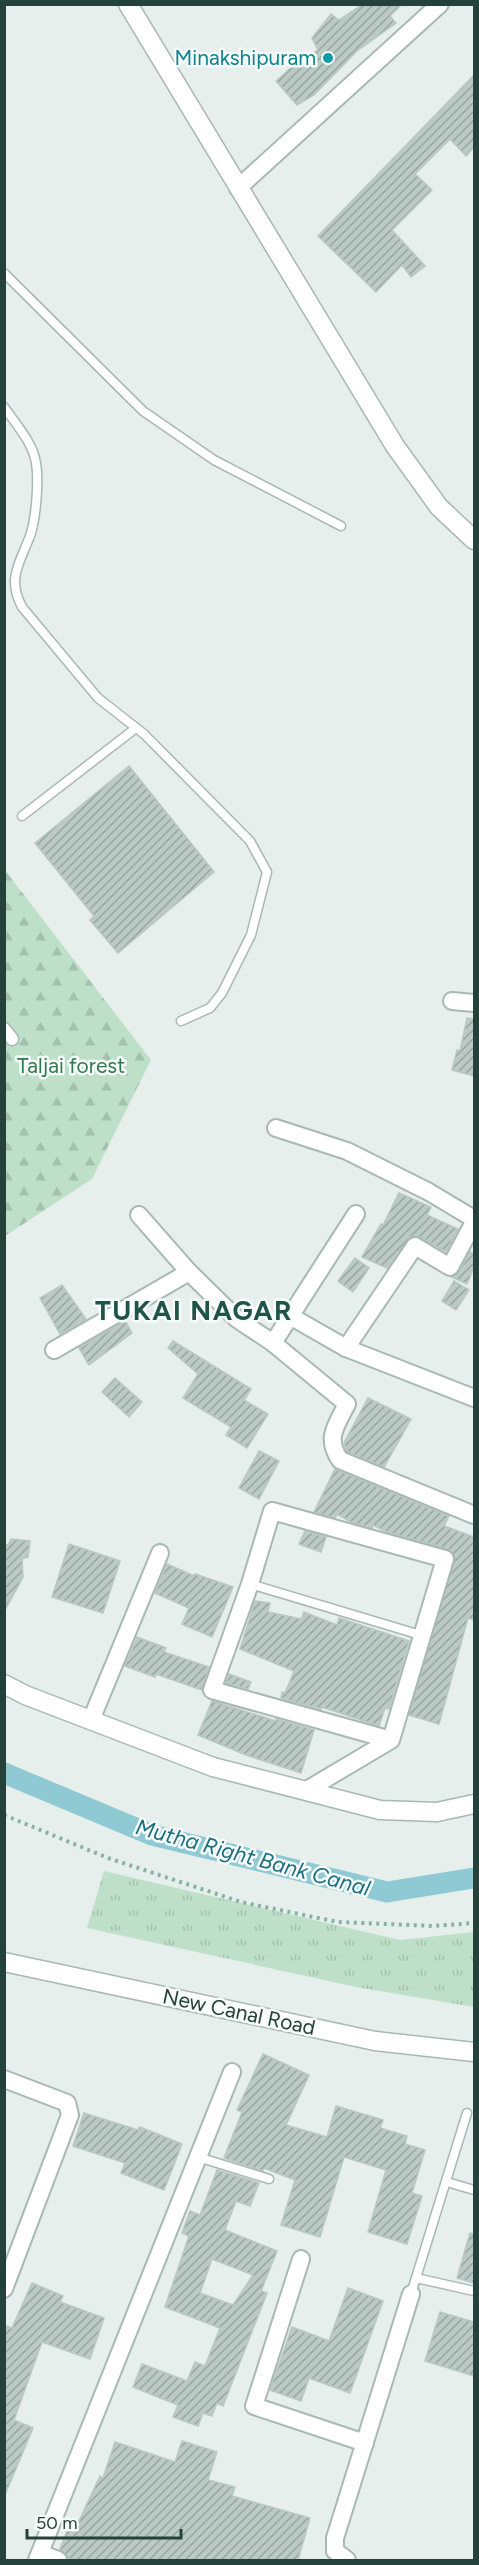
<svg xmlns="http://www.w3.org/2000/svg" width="479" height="2565" font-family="Figtree,sans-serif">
<defs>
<pattern id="forest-firs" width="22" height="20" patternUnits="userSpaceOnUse" patternTransform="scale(1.5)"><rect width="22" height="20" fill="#bfe0c8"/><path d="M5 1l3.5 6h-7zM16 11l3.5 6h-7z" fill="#a4c1ad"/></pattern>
<pattern id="park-tufts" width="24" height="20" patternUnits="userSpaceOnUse" patternTransform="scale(1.5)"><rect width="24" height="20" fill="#bfe0c8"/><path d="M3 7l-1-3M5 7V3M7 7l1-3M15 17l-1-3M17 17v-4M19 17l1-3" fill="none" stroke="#a4c1ad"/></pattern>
<pattern id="building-hatch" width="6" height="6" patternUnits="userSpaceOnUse" patternTransform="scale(1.5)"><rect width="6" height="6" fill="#bbcac4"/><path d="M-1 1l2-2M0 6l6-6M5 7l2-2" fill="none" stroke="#98a6a0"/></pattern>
</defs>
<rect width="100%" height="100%" fill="#e6efeb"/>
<path fill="url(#forest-firs)" d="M4 869 151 1060 92 1179 5 1236Z"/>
<path fill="url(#park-tufts)" d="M104 1871 400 1940 474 1932V2007L356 1987 87 1928Z"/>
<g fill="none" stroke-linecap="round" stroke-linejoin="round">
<path stroke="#8ec9d4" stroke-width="21" d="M4 1773 152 1835 387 1892 474 1878"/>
</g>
<g fill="url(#building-hatch)" stroke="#b8c9c2" stroke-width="1.5" fill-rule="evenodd">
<path d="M363 4H402L390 16 396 23 357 51 314 95 297 105 276 81 294 65 318 50 312 38 331 14 339 20Z"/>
<path d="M474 75V147L466 156 450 139 415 174 432 190 392 230 425 266 411 277 402 265 376 292 318 236Z"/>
<path d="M129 766 214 872 118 953 90 920 94 916 35 843Z"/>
<path d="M467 1018 474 1019V1076L452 1070 457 1050 460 1051Z"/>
<path d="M399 1193 431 1207 427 1215 458 1229 446 1252 420 1237H410L387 1268 362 1257 381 1224 383 1225Z"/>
<path d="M470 1252 474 1254V1267L467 1284 452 1277 459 1272Z"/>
<path d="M355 1258 369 1268 353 1292 338 1281Z"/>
<path d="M454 1281 469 1290 456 1310 442 1301Z"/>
<path d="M62 1285 86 1319 60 1334 40 1298Z"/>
<path d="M125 1321 132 1333 89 1365 79 1348Z"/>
<path d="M173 1341 251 1389 244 1400 268 1414 247 1448 226 1435 231 1427 183 1398 198 1374 168 1348Z"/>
<path d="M115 1378 142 1402 129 1417 102 1392Z"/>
<path d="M368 1398 411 1419 384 1467 347 1452 344 1443Z"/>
<path d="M259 1451 279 1461 259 1499 239 1488Z"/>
<path d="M335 1469 449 1516 444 1526 474 1537V1620L468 1618 439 1724 409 1715 455 1556 448 1549 387 1532 373 1525 372 1528 351 1522 337 1514 335 1518 314 1512Z"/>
<path d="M305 1531 326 1537 321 1552 299 1544Z"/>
<path d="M11 1539 30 1541 28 1557 22 1559 23 1577 4 1612V1544L8 1545Z"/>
<path d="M69 1544 120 1561 103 1613 52 1597Z"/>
<path d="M167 1564 194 1576 195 1574 233 1587 212 1637 182 1624 189 1608 155 1593Z"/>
<path d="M255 1601 270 1603 268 1612 301 1619 304 1612 337 1625 339 1618 409 1641 389 1709 385 1708 379 1726 322 1707 321 1709 281 1698 282 1692 285 1693 294 1671 240 1649Z"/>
<path d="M137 1637 166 1648 164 1652 209 1667 202 1690 156 1674 155 1677 125 1666Z"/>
<path d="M229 1674 251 1682 248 1689 226 1683Z"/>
<path d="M212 1701 276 1721V1719L314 1730 301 1773 246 1755 198 1735Z"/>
<path d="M263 2054 309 2075 286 2125 327 2137 336 2106 383 2120 380 2128 407 2136 405 2144 425 2150 412 2193 422 2196 407 2244 368 2232 386 2170 344 2157 320 2237 281 2225 295 2180 264 2168 263 2171 224 2158 242 2112 237 2110Z"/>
<path d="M84 2113 138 2130 140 2127 182 2144 164 2190 121 2173 125 2163 73 2146Z"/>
<path d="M217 2170 259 2183 250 2206 236 2201 225 2230 277 2251 261 2291 267 2293 223 2406 217 2403 212 2416 203 2413 198 2426 173 2417 178 2405 133 2387 142 2364 187 2381 195 2362 205 2366 220 2328 165 2307 189 2236 182 2233 190 2211 200 2215ZM212 2259 253 2275 233 2305 200 2293Z"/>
<path d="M470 2233 474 2234V2283L457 2278Z"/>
<path d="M32 2283 63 2296 60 2302 104 2318 90 2359 42 2342 14 2420 33 2428 5 2495 4 2325 12 2328Z"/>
<path d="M348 2288 383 2301 350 2393 309 2378 301 2401 270 2390 292 2327 329 2341Z"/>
<path d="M440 2312 474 2322V2376L425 2361Z"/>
<path d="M182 2441 217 2452 208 2480 235 2487 232 2496 310 2518 298 2560H75L68 2558 60 2549 71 2520 78 2523 100 2476 103 2478 115 2442 175 2462Z"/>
</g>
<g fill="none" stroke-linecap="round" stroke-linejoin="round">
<defs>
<g id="service">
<path d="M4 273 143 411 214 460 341 526"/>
<path d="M4 407C16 424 33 443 36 463 39 481 36 516 31 533 21 562 6 577 22 607L98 698 144 734 250 841 267 872 251 935 222 993 210 1008 181 1021"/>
<path d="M22 816 136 728"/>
<path d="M250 1584 424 1636"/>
<path d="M198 2157 269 2179"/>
<path d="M447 2182 474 2190"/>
<path d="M416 2278 474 2291"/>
<path d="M411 2294 467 2113"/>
</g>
<path id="pedestrian" d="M4 1029 12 1039"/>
<g id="minor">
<path d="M238 188 440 4"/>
<path d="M452 1001 474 1003"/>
<path d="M276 1128 347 1151 429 1192 474 1219"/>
<path d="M139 1215 189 1272 237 1319 273 1343 347 1404C336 1426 325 1438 340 1460L474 1515"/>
<path d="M290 1316 346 1348 474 1398"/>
<path d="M273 1343 356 1214"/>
<path d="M346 1348 415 1246 450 1267 474 1222"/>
<path d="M54 1350 189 1272"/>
<path d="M91 1720 160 1553"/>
<path d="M305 1791 391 1740 445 1559 272 1511 250 1584 212 1690 391 1740"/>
<path d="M4 2079 67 2103 70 2115 4 2289"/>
<path d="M301 2259 254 2406 365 2443"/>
<path d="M40 2553 58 2560"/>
<path d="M37 2560 232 2072"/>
<path d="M347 2560 335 2551V2538L411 2294"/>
</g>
<g id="tertiary">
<path d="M128 4 395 446 439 507 474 540"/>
<path d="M4 1684 25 1695 213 1767 380 1810 437 1812 474 1804"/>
<path d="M4 1962 375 2041 474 2052"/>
</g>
</defs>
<use href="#service" stroke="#a8b8b2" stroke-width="11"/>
<use href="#pedestrian" stroke="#a8b8b2" stroke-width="15"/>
<use href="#minor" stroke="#a8b8b2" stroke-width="20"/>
<use href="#tertiary" stroke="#a8b8b2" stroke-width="21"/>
<path stroke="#86b3a5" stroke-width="4" stroke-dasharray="3 4.5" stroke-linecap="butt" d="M4 1815 108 1858 241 1902 338 1922 434 1926 474 1923"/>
<use href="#service" stroke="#fff" stroke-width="8"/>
<use href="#pedestrian" stroke="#fff" stroke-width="12"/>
<use href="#minor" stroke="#fff" stroke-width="16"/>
<use href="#tertiary" stroke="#fff" stroke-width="18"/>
</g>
<circle fill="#0f9aa8" stroke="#f7fbf9" stroke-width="2" cx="328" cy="58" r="6"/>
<g text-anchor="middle" stroke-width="5" stroke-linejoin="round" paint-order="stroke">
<g font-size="21" fill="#0d838f" stroke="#f7fbf9" text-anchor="end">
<text x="316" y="65">Minakshipuram</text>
</g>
<g font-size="21" fill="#2d7a4b" stroke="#f7fbf9">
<text x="71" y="1073">Taljai forest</text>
</g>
<g font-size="21" fill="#24423a" stroke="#f7fbf9">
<text transform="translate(239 2012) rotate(12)" y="7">New Canal Road</text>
</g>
<g font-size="22" font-style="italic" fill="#1c6f80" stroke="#f7fbf9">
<text transform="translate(253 1857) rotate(15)" y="8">Mutha Right Bank Canal</text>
</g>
<g font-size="27" font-weight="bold" letter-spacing="1.5" fill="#1f5548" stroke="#f7fbf9">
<text x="194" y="1320">TUKAI NAGAR</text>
</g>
</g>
<rect width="479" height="2565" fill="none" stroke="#24423a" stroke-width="12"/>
<path d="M27 2529v9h154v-9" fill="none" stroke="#24423a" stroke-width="3"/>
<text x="36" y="2529" font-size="18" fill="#24423a" stroke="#f7fbf9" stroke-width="4.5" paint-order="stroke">50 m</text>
</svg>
